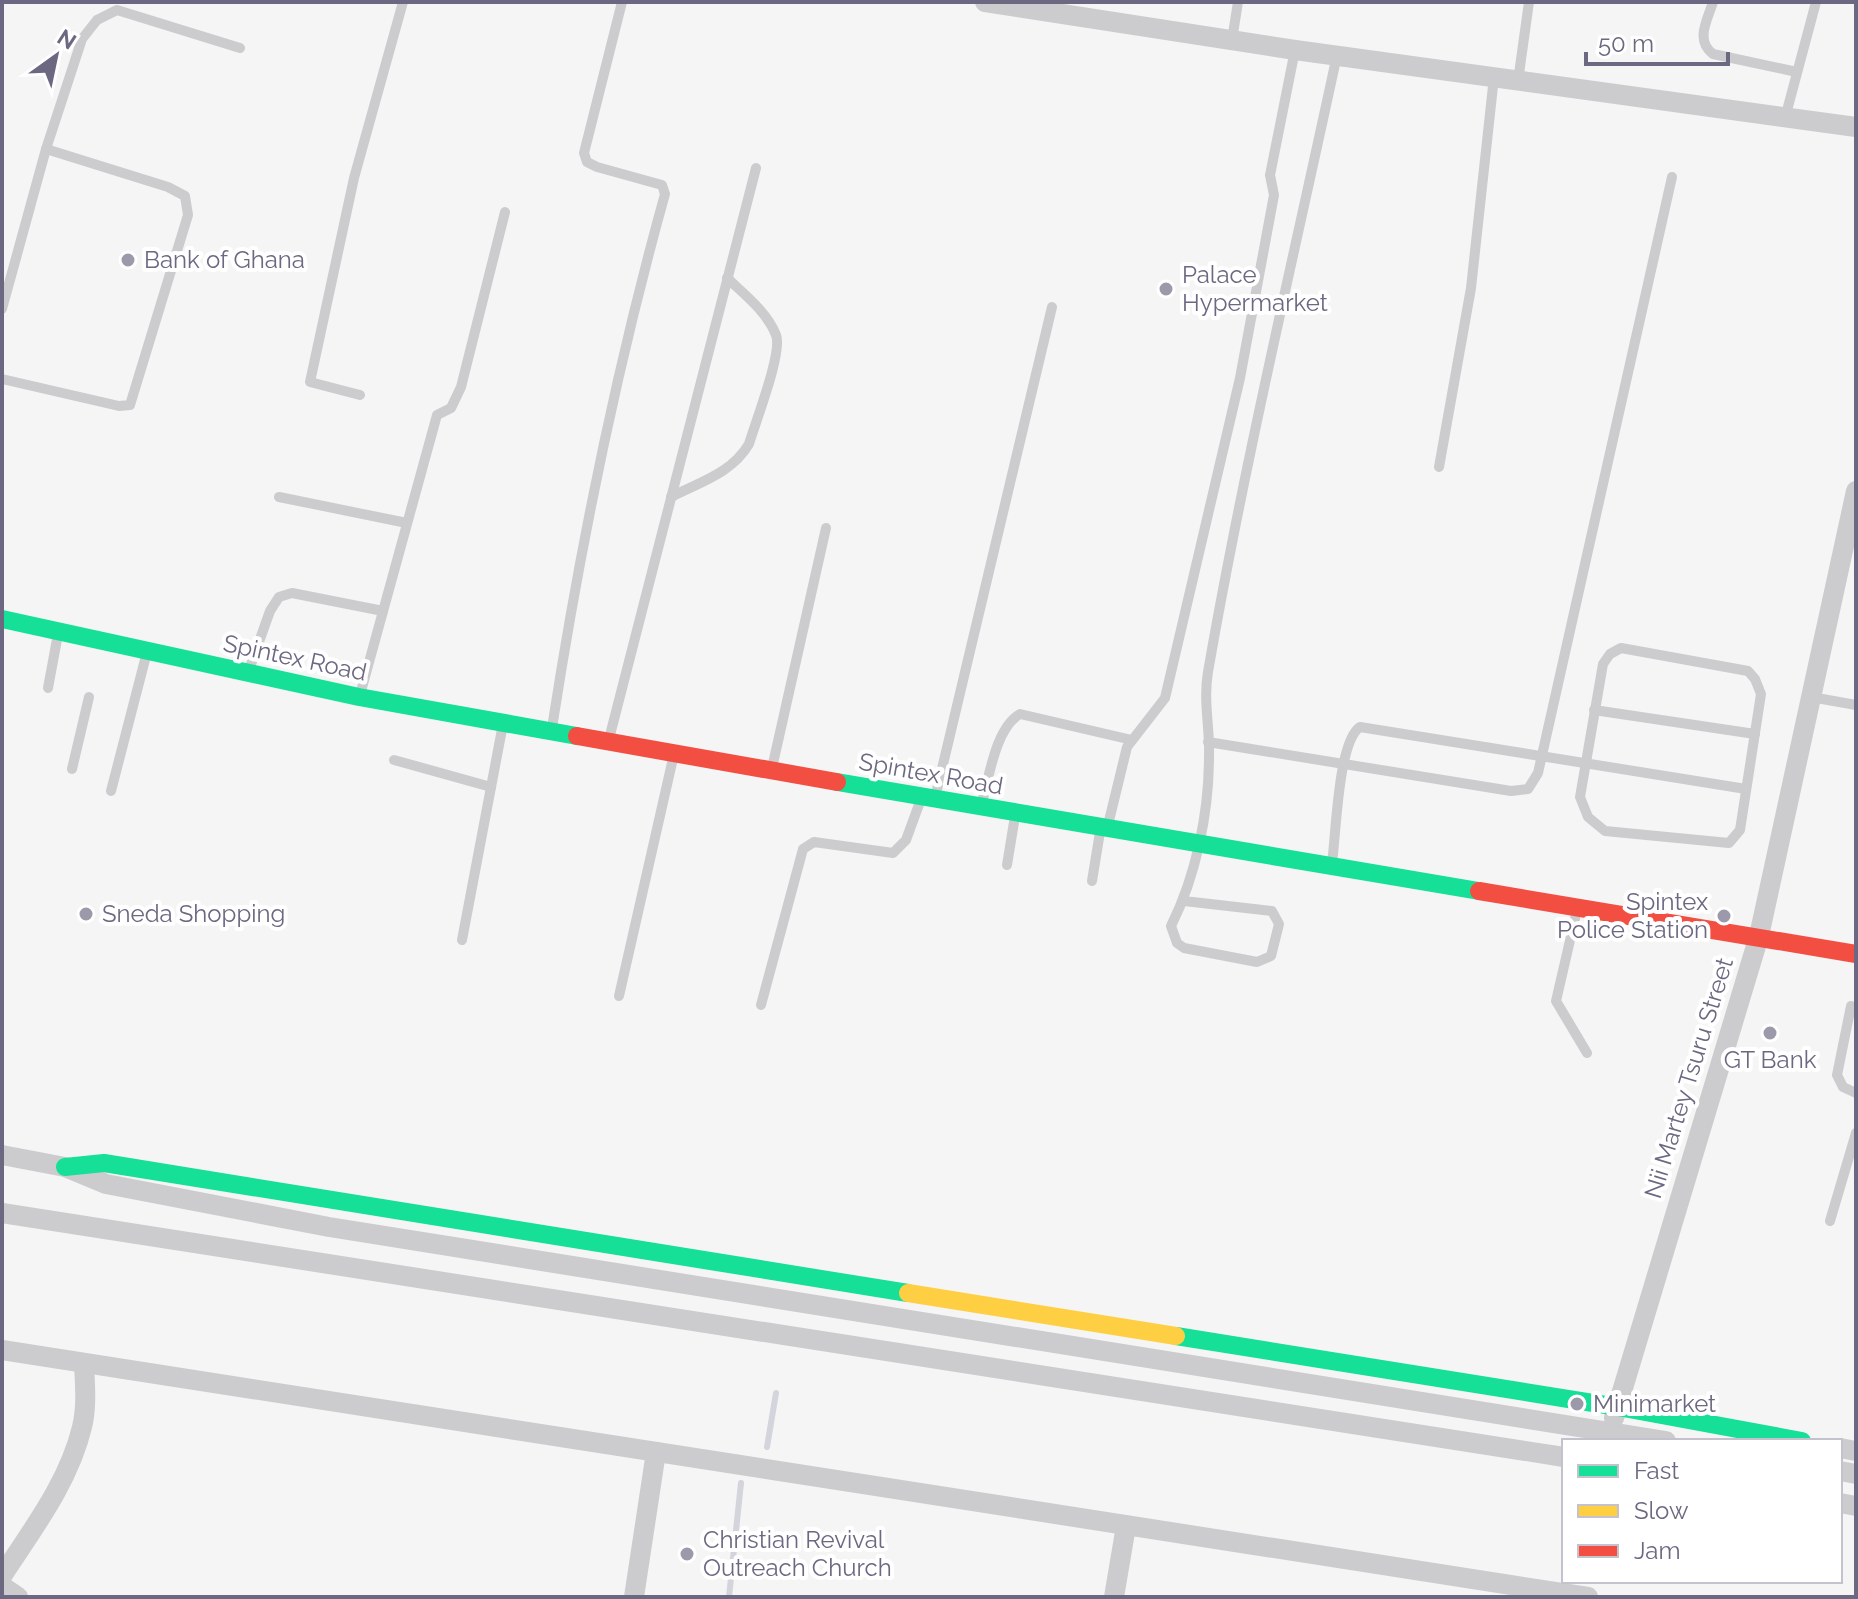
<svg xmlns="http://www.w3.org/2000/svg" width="1858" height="1599" font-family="Raleway,sans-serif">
<rect width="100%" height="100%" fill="#f5f5f5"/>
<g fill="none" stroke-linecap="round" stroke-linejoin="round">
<g stroke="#d3d4dc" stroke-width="6">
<path d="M767 1447 776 1393"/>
<path d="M729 1597 741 1483"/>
</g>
<g stroke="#cccbce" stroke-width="10">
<path d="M1713 2C1707 21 1695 40 1713 54L1797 72"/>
<path d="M1232 40 1238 2"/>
<path d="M1518 81 1529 2"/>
<path d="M1785 118 1816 2"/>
<path d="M2 309 46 149 82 39 97 20 117 10 240 48"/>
<path d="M2 379 119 406 130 405 188 215 185 196 168 187 46 149"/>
<path d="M360 395 310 382 354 178 403 2"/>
<path d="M1439 467 1471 288 1494 77"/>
<path d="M279 497 407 523"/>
<path d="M671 497C700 482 732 473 749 444 755 423 783 352 776 335 767 312 745 295 727 278"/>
<path d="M1621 648 1748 671 1755 679 1761 694 1740 830 1729 843 1605 831 1588 817 1580 797 1603 664 1610 654Z"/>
<path d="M249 670 270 611 279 597 292 593 383 611"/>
<path d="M48 688 58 634"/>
<path d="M360 695 437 415 451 408 461 387 505 212"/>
<path d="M1811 697 1856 705"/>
<path d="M1594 710 1755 734"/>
<path d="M552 728C580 547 616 370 665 194L662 185 597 167 587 162 584 153 622 2"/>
<path d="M609 739 756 168"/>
<path d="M1208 742 1511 791 1528 789 1538 773 1672 177"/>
<path d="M394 760 491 787"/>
<path d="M772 768 826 528"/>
<path d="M72 769 89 697"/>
<path d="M111 791 147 652"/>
<path d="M935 798 1052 307"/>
<path d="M981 806C989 779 995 728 1020 714L1132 740"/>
<path d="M1107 829 1127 747 1165 698 1240 378 1274 195 1270 175 1295 50"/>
<path d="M1332 863C1336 836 1338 741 1360 727L1746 789"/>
<path d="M1007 865 1015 816"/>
<path d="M1092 881 1100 832"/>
<path d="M1184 901 1272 911 1279 924 1271 956 1257 962 1184 948 1177 943 1171 926C1196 876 1209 813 1209 756 1210 728 1203 701 1208 672 1244 465 1293 260 1337 55"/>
<path d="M1577 910 1556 1001 1587 1053"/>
<path d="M462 940 503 724"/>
<path d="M619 996 674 754"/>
<path d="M761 1005 803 849 814 842 893 853 906 840 921 799"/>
<path d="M1851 1006 1837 1075 1843 1087 1856 1093"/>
<path d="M1830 1221 1856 1133"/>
</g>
<g stroke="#cccbce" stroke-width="20">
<path d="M985 2 1295 50 1856 127"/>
<path d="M2 1155 65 1167 106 1184 329 1227 1666 1441"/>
<path d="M2 1213 1564 1457"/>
<path d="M2 1350 1588 1597"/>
<path d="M1614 1418 1759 936 1856 491"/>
<path d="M1840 1448 1856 1451"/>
<path d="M1840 1471 1856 1474"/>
<path d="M1840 1503 1856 1506"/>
<path d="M2 1576C32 1530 69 1482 82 1427 87 1407 85 1385 84 1364"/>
<path d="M2 1586 18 1597"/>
<path d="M634 1597 656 1452"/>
<path d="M1114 1597 1126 1526"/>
</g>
<g stroke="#16e098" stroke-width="18">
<path d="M2 619 359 697 577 736"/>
<path d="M837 782 1479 891"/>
<path d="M65 1167 104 1163 908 1293"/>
<path d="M1176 1336 1618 1407 1802 1441"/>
</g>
<path stroke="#ffcf43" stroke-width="18" d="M908 1293 1176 1336"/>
<g stroke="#f24e42" stroke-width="18">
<path d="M577 736 837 782"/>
<path d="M1479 891 1856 954"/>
</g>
</g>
<g fill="#9c99aa" stroke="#fff" stroke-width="3">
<circle cx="128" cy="260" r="8"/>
<circle cx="1166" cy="289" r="8"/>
<circle cx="86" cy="914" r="8"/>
<circle cx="1724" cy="916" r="8"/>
<circle cx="1770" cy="1033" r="8"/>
<circle cx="1577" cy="1404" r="8"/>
<circle cx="687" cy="1554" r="8"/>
</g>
<g text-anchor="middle" stroke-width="8" stroke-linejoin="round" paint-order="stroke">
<g font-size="24" fill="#6c6882" stroke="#fff" text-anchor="start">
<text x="144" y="268">Bank of Ghana</text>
<text x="1182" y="283">Palace<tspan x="1182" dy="28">Hypermarket</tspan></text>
<text x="1708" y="910" text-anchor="end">Spintex<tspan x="1708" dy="28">Police Station</tspan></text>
<text x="102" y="922">Sneda Shopping</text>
<text x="1770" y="1068" text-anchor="middle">GT Bank</text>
<text x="1593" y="1412">Minimarket</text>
<text x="703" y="1548">Christian Revival<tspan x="703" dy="28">Outreach Church</tspan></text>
</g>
<g font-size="24" fill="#6c6882" stroke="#fff">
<text transform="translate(295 658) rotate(12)" y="8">Spintex Road</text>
<text transform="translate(931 774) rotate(10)" y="8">Spintex Road</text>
<text transform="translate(1689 1078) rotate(-73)" y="8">Nii Martey Tsuru Street</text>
</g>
</g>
<rect width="1858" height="1599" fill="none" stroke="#6c6882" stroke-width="8"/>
<rect x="1562" y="1439" width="280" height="144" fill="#ffffff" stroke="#c4c3cd" stroke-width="2"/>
<rect x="1578" y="1465" width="40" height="12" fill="#16e098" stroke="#c4c3cd" stroke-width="2"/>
<text x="1634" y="1479" font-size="24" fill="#6c6882">Fast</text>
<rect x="1578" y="1505" width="40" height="12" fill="#ffcf43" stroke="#c4c3cd" stroke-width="2"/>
<text x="1634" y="1519" font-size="24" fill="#6c6882">Slow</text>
<rect x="1578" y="1545" width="40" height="12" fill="#f24e42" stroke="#c4c3cd" stroke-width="2"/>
<text x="1634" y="1559" font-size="24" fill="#6c6882">Jam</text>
<g transform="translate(56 56) rotate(33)" stroke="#ffffff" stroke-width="6" paint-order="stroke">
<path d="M0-6L14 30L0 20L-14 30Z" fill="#6c6882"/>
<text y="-12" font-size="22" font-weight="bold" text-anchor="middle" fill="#6c6882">N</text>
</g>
<path d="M1586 52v12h142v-12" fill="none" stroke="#6c6882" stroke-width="4"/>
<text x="1598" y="52" font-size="24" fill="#6c6882" stroke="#ffffff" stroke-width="6" paint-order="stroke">50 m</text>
</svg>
